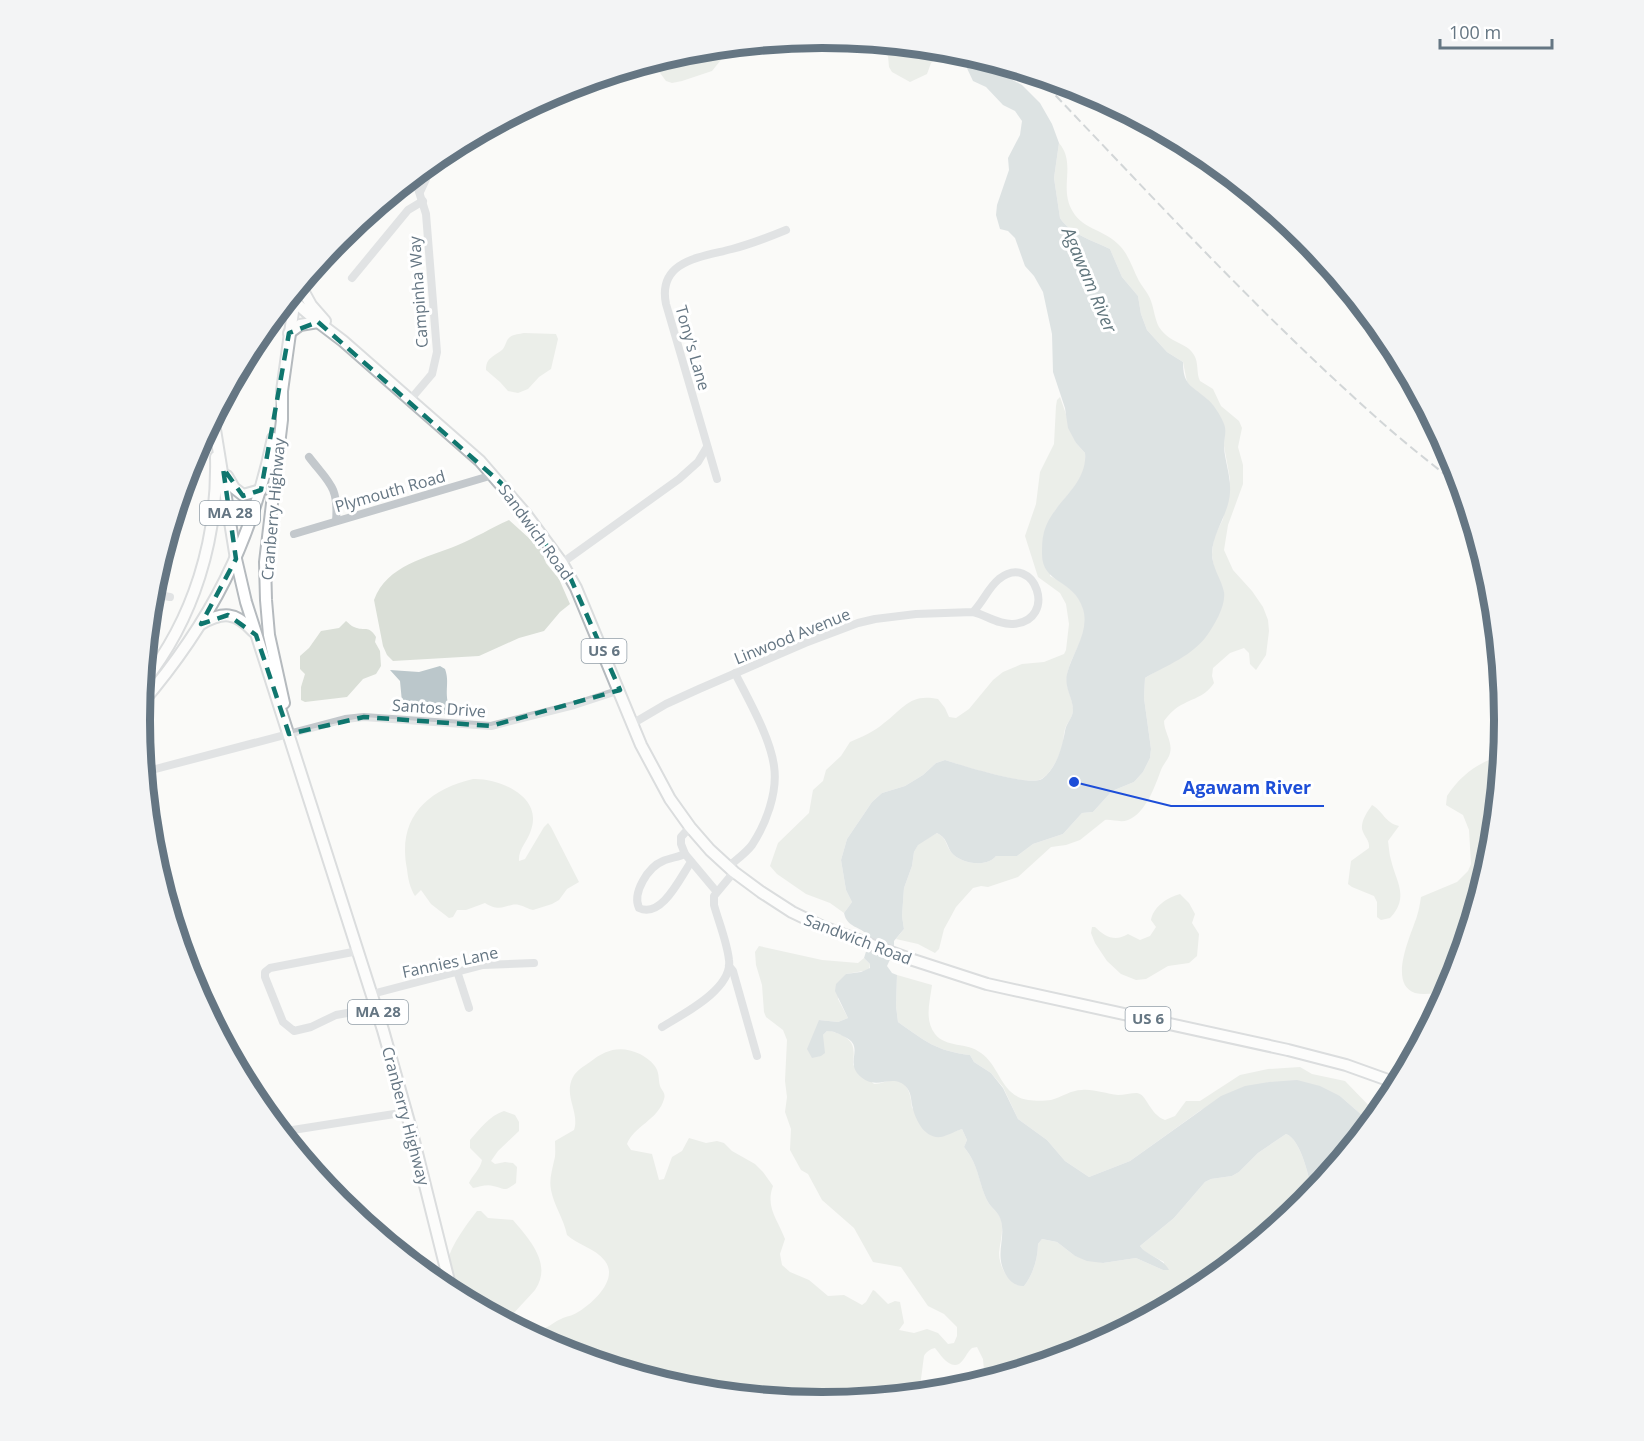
<svg xmlns="http://www.w3.org/2000/svg" width="1644" height="1441" font-family="'Open Sans',sans-serif">
<rect width="100%" height="100%" fill="#fafaf8"/>
<g fill="#dadfd7">
<path d="M866 42 956 51 963 53 965 64 938 57 931 63 927 74 910 82 892 72 889 67 888 56Z"/>
<path d="M732 46 712 71 682 81 672 83 666 81 652 62 689 51Z"/>
<path d="M1059 143C1077 164 1058 188 1073 212 1084 230 1106 230 1120 246 1129 255 1133 270 1139 281 1143 288 1149 294 1151 301 1154 309 1155 320 1159 327 1170 344 1187 342 1194 355 1199 363 1196 373 1200 381L1213 389 1221 406 1239 421 1242 428 1238 447 1243 465V484L1228 525 1224 550 1233 570 1252 591 1263 607 1268 620 1269 631 1266 655 1256 670 1250 664 1249 653 1244 648 1230 653 1213 668 1212 676 1214 683C1204 699 1187 699 1174 710 1170 713 1167 717 1164 721 1164 732 1173 742 1170 753 1169 759 1163 764 1161 770 1155 786 1146 813 1128 820 1120 823 1112 819 1105 820L1080 840 1066 845 1051 847 1018 877 988 887 981 886 973 888 956 907 949 920 944 929 939 949 935 953 918 944 896 939 904 929 902 916 904 888 912 866 914 852 918 844 937 833C947 838 945 844 951 852 960 864 987 868 996 856H1017L1033 844 1063 834 1082 813 1093 812 1112 791 1134 782 1143 772 1150 758 1151 749 1144 698 1145 678 1163 667 1220 612 1224 593 1214 570 1212 554 1214 537 1223 519 1230 479 1224 446 1225 428 1207 399 1194 390 1187 382 1183 362 1167 352 1147 330 1141 314 1138 296 1122 277 1110 249C1094 241 1070 234 1060 218L1054 178Z"/>
<path d="M524 333 556 334 558 339 551 369 539 377 528 389 518 393 508 391 500 382 486 370C486 357 494 357 503 349 506 345 506 340 510 337 514 334 520 334 524 333Z"/>
<path d="M1060 397 1076 443 1085 453V468L1078 482 1054 512 1050 576C1066 584 1083 596 1085 616 1088 638 1069 656 1067 677 1066 689 1072 697 1073 708 1074 717 1067 722 1065 729 1063 735 1064 741 1062 747 1059 758 1049 777 1039 780 1024 785 962 766 945 760L936 763 923 775 905 786 882 793 872 802 847 839 841 860 846 890 852 902 844 913 830 903 806 894 777 874 770 866 778 843 809 813 813 790 823 781 826 770 841 756 850 742C862 737 875 731 884 723 904 708 910 693 938 699L945 708 949 717 956 718 969 709 993 680 1003 672 1022 664 1044 662 1064 654 1066 650 1069 624 1066 604 1060 593 1038 577 1025 536 1036 504 1040 472 1054 444 1056 406 1057 400Z"/>
<path d="M509 520 541 549 546 563 559 579 570 604 560 612 544 631 519 638 479 656 393 661 387 655 383 646 374 600C387 565 426 558 458 545 475 538 491 528 509 520Z"/>
<path d="M346 621C349 623 351 626 354 627 365 632 368 624 376 637L375 642 380 651 381 666 376 674 363 679 347 697 305 702 301 700V687L305 674 300 669V656L309 648 321 631 339 628Z"/>
<path d="M1501 756 1492 854 1453 982 1447 992C1436 992 1426 996 1415 993 1387 983 1412 933 1417 916 1419 910 1420 903 1421 897L1457 882 1468 871 1471 864 1469 830 1463 815 1446 805 1447 796C1460 776 1478 762 1501 756Z"/>
<path d="M473 779C499 778 543 796 531 830 528 841 518 849 519 861L525 859 544 827 548 823 551 827 579 882 567 889 559 900 552 904 533 910C528 909 524 906 519 905 508 902 502 914 485 903L466 910H457L453 917 449 918 431 904 421 890 415 896C410 888 408 879 407 869 397 819 426 790 473 779Z"/>
<path d="M1372 805C1383 811 1385 823 1399 826L1388 841C1389 847 1389 854 1391 860 1396 882 1410 897 1390 918L1381 920 1377 917V902L1374 896 1352 887 1348 884 1351 861 1369 848C1370 840 1364 837 1362 829 1361 820 1368 811 1372 805Z"/>
<path d="M1180 894 1189 903 1195 914 1192 923 1199 934 1197 956 1189 963 1168 966 1146 979 1136 980 1121 974 1107 961 1095 943 1091 933 1092 927H1095C1105 937 1115 942 1128 934L1140 940 1150 936 1156 927 1151 920C1153 907 1168 897 1180 894Z"/>
<path d="M759 946 822 960 858 963 864 958 870 964 869 970 846 974 838 999 848 1018 838 1022 819 1020 826 1045 823 1035 827 1031C833 1031 836 1033 842 1035 856 1043 854 1051 853 1065L874 1084C881 1084 888 1080 894 1080 909 1081 911 1097 912 1108L950 1133 962 1129 967 1140 964 1147C980 1167 978 1182 988 1202 992 1209 999 1212 1001 1220 1004 1231 1000 1242 999 1253 999 1267 1009 1285 1024 1286 1033 1275 1038 1258 1038 1244L1042 1239 1057 1242 1075 1256 1103 1263 1136 1258 1163 1270 1164 1262 1145 1252 1140 1246 1174 1218 1205 1182 1211 1179 1232 1176 1239 1172 1258 1153 1286 1134C1301 1139 1310 1179 1312 1195L1305 1204 1201 1289 1083 1352 985 1381 983 1359 977 1347 972 1348C967 1352 964 1361 959 1364 949 1369 940 1354 935 1348 930 1349 926 1352 924 1356L919 1394 822 1403 688 1390 560 1351 456 1295C453 1287 448 1276 447 1267 447 1250 467 1224 477 1211H481L488 1218 513 1220C529 1239 553 1264 535 1290 528 1298 520 1306 513 1314 514 1329 532 1333 545 1328 551 1326 555 1321 561 1319 566 1316 573 1316 578 1312 593 1303 619 1279 605 1261 595 1248 578 1245 567 1235 564 1219 554 1206 551 1190 549 1179 552 1171 554 1161 556 1155 555 1148 555 1141L574 1130C580 1112 563 1096 573 1077 577 1070 583 1067 590 1062 606 1049 621 1045 640 1054 645 1057 650 1060 654 1065 660 1072 658 1079 660 1086 662 1091 666 1093 664 1099 659 1119 633 1127 627 1144L631 1150 652 1154 659 1180 664 1179 672 1157 682 1151 689 1138 706 1143 717 1141 724 1143 732 1151 755 1164 763 1172 773 1186C765 1207 778 1220 785 1239L780 1254 782 1265 790 1272 809 1280 828 1296 844 1295 862 1305 866 1302 873 1290 875 1291 888 1304 895 1301 900 1302 904 1323 899 1330 914 1333 927 1329 938 1333 948 1344 954 1343 957 1336V1327L944 1314 928 1306 901 1267 873 1262 854 1228 822 1200 808 1174 801 1170 790 1150 791 1129 785 1112 787 1097 785 1081 787 1040 783 1030 766 1017 764 1012 762 985 756 965 755 952Z"/>
<path d="M897 975 932 985C930 1002 924 1019 935 1034 946 1048 967 1042 981 1053 1000 1066 1001 1096 1028 1100 1035 1101 1045 1101 1051 1100 1062 1097 1071 1090 1082 1090 1094 1089 1106 1094 1118 1095 1124 1095 1131 1093 1137 1093 1147 1094 1149 1114 1165 1120L1175 1116 1186 1101H1200L1240 1075 1268 1069 1300 1067 1312 1074 1345 1081 1378 1115 1371 1123 1340 1096 1269 1082 1201 1110 1130 1161 1089 1177 1065 1161 1047 1140 1018 1119 1003 1087 991 1073 974 1062 970 1055C936 1051 925 1041 898 1022L896 1006Z"/>
<path d="M504 1111 515 1115 519 1122V1131L498 1151 491 1161 495 1164 505 1162 513 1163 517 1167 516 1183C504 1192 506 1189 493 1186 487 1184 479 1187 473 1188L469 1183C473 1174 480 1170 482 1160L470 1148V1140C480 1129 489 1116 504 1111Z"/>
</g>
<g fill="#bbc7cb">
<path d="M963 53 996 63 999 71 1005 76 1022 85 1040 103 1052 124 1059 143 1054 178 1060 218C1070 234 1094 241 1110 249L1122 277 1138 296 1141 314 1147 330 1167 352 1183 362C1183 385 1191 385 1206 398 1213 403 1221 416 1224 424 1227 431 1224 439 1224 447 1225 462 1231 476 1230 492 1229 514 1213 531 1212 553 1212 568 1221 578 1224 592 1226 605 1215 624 1208 634 1193 656 1167 665 1145 678L1144 698 1151 749 1150 758 1143 772 1134 782 1112 791 1093 812 1082 813 1063 834 1033 844 1017 856H996C987 868 960 864 951 852 946 844 947 838 937 833L918 845 914 852 912 866 904 888 902 916 904 929 894 941V951L887 966 892 973 897 975 896 1006 898 1022C925 1041 936 1051 970 1055L974 1062 991 1073 1003 1088 1018 1119 1047 1140 1065 1161 1089 1177 1130 1161 1221 1096 1245 1086 1269 1082 1297 1080 1320 1086 1340 1096 1371 1123 1312 1195C1310 1179 1301 1139 1286 1134L1258 1153 1239 1172 1232 1176 1211 1179 1205 1182 1174 1218 1140 1246C1147 1256 1163 1258 1169 1270H1163L1136 1258 1103 1263 1087 1261 1075 1256 1057 1242 1042 1239 1038 1244C1038 1258 1033 1275 1024 1286 1016 1286 1010 1282 1006 1275 994 1254 1006 1241 1001 1221 999 1212 992 1209 988 1202 978 1183 980 1167 964 1147L967 1140 962 1129C955 1131 947 1136 941 1137 924 1139 915 1119 912 1105 911 1099 911 1093 907 1088 892 1070 876 1095 857 1073 847 1060 864 1046 845 1037 839 1034 834 1031 827 1031L823 1035 825 1053 821 1056 812 1058 807 1049 819 1020 838 1022 848 1018 835 991 836 984 846 974 861 972 870 968V964L864 958 869 942V936C860 926 847 928 844 913L852 902 846 890 841 860 847 839 872 802 882 793 905 786 923 775 936 763 945 760C961 765 1029 787 1042 779 1057 768 1062 747 1065 731 1066 723 1073 718 1073 710 1073 698 1064 688 1067 674 1072 653 1090 632 1083 609 1074 579 1042 584 1042 554 1042 547 1042 539 1044 532 1052 502 1088 486 1085 453L1076 443 1068 428 1065 408 1053 372 1052 334 1043 292 1034 276 1025 266 1015 238 1008 231 1000 229 996 215 997 205 1009 170 1008 158 1020 135 1022 121 1015 111 1003 105 986 87 973 81 965 64Z"/>
<path d="M440 666 445 669C450 683 444 690 449 707L447 713 441 715C434 713 407 706 402 702L400 681 390 670 419 672Z"/>
</g>
<g fill="none" stroke-linecap="round" stroke-linejoin="round">
<defs>
<g id="major">
<path d="M300 285 311 305 325 321"/>
<path d="M290 298 318 322 343 341 480 461 525 513 562 563 576 588 641 745 670 799 690 827 710 850 734 872 761 892 792 912 823 927 910 959 987 984 1288 1050 1346 1065 1399 1084"/>
<path d="M289 333 300 325 318 322"/>
<path d="M213 417 236 559 246 602 383 1030 411 1129 452 1293"/>
<path d="M227 476 234 488 243 495 261 490"/>
<path d="M201 624C223 611 236 612 253 631"/>
<path d="M143 683C194 619 218 539 216 457"/>
<path d="M284 703 269 635 266 600 265 562 282 420V391L296 290"/>
<path d="M141 704C211 622 251 544 273 438"/>
</g>
</defs>
<use href="#major" stroke="#b5babe" stroke-width="14"/>
<g stroke="#c3c8cc" stroke-width="8">
<path d="M420 192 426 179 429 163"/>
<path d="M352 278 408 210 423 201"/>
<path d="M410 400 432 374 437 352 426 214 414 176"/>
<path d="M309 457C328 482 339 486 336 521"/>
<path d="M717 479 666 304C657 260 702 257 732 249 751 244 769 237 786 230"/>
<path d="M294 534 493 475"/>
<path d="M562 563 679 479 698 462 707 447"/>
<path d="M152 594 170 597"/>
<path d="M632 724 666 704 699 689 805 643 858 623 875 619 916 614 973 612C983 602 988 588 999 579 1035 551 1059 621 1013 624 999 625 986 615 973 612"/>
<path d="M148 771 345 719 364 717 491 726 574 705 620 690"/>
<path d="M690 827 681 837V844L685 854 716 891"/>
<path d="M685 854C678 857 670 858 663 861 648 867 632 893 639 908 662 919 681 876 691 862"/>
<path d="M728 867C736 860 746 853 752 845 766 824 778 792 774 766 770 737 749 701 735 673"/>
<path d="M358 951 270 968 265 972V977L283 1022 294 1031 311 1027 336 1015 376 1008"/>
<path d="M182 952V953"/>
<path d="M729 966 733 971 757 1056"/>
<path d="M457 971 469 1008"/>
<path d="M372 994 483 965 534 963"/>
<path d="M662 1027C683 1014 733 989 729 960 727 942 719 923 714 905V896L734 872"/>
<path d="M280 1132 407 1112"/>
</g>
<use href="#major" stroke="#fff" stroke-width="10"/>
<path stroke="#a2aab0" stroke-width="2" stroke-dasharray="9 4.5" stroke-linecap="butt" d="M1037 76C1151 195 1263 318 1387 427 1411 448 1437 468 1462 488"/>
</g>
<path d="M0 0H1644V1441H0ZM318 322 501 483 570 577 620 690 491 726 364 717 289 734 256 635 228 615 201 624 236 559 223 468 243 496 261 490 289 333Z" fill="#fafaf8" fill-opacity=".55" fill-rule="evenodd"/>
<path fill="none" stroke="#0f766e" stroke-width="4.5" stroke-dasharray="12 8" stroke-linejoin="round" d="M318 322 501 483 570 577 620 690 491 726 364 717 289 734 256 635 228 615 201 624 236 559 223 468 243 496 261 490 289 333Z"/>
<g text-anchor="middle" stroke-width="6" stroke-linejoin="round" paint-order="stroke">
<g fill="#fff" stroke="#939fa8" stroke-width="1.5">
<rect x="200" y="501" width="60" height="24" rx="4.5"/>
<rect x="581.5" y="639" width="45" height="24" rx="4.5"/>
<rect x="348" y="1000" width="60" height="24" rx="4.5"/>
<rect x="1125.5" y="1007" width="45" height="24" rx="4.5"/>
</g>
<g font-size="15" font-weight="bold" fill="#657683">
<text x="230" y="518">MA 28</text>
<text x="604" y="656">US 6</text>
<text x="378" y="1017">MA 28</text>
<text x="1148" y="1024">US 6</text>
</g>
<g font-size="16" fill="#657683" stroke="#fff">
<text transform="translate(418 292) rotate(-94)" y="6">Campinha Way</text>
<text transform="translate(693 348) rotate(74)" y="6">Tony's Lane</text>
<text transform="translate(390 491) rotate(-16)" y="6">Plymouth Road</text>
<text transform="translate(273 509) rotate(-85)" y="6">Cranberry Highway</text>
<text transform="translate(536 532) rotate(54)" y="6">Sandwich Road</text>
<text transform="translate(792 636) rotate(-22)" y="6">Linwood Avenue</text>
<text transform="translate(439 708) rotate(4)" y="6">Santos Drive</text>
<text transform="translate(858 939) rotate(21)" y="6">Sandwich Road</text>
<text transform="translate(450 962) rotate(-12)" y="6">Fannies Lane</text>
<text transform="translate(406 1116) rotate(75)" y="6">Cranberry Highway</text>
</g>
<g font-size="18" font-style="italic" fill="#60757c" stroke="#fff">
<text transform="translate(1089 280) rotate(67)" y="6">Agawam River</text>
</g>
</g>
<path d="M0 0H1644V1441H0ZM150 720a672 672 0 1 1 1344 0a672 672 0 1 1-1344 0Z" fill="#f3f4f5" fill-rule="evenodd"/>
<path fill="none" stroke="#657683" stroke-width="8" d="M150 720a672 672 0 1 1 1344 0a672 672 0 1 1-1344 0Z"/>
<path fill="none" stroke="#1d4ed8" stroke-width="2" d="M1074 782L1171 806H1324"/>
<circle fill="#1d4ed8" stroke="#fff" stroke-width="2" cx="1074" cy="782" r="6"/>
<g font-size="18" text-anchor="middle" font-weight="bold" fill="#1d4ed8" stroke="#fff" stroke-width="6" stroke-linejoin="round" paint-order="stroke">
<text x="1247" y="794">Agawam River</text>
</g>
<path d="M1440 39v9h112v-9" fill="none" stroke="#657683" stroke-width="3"/>
<text x="1449" y="39" font-size="18" fill="#657683" stroke="#ffffff" stroke-width="4.5" paint-order="stroke">100 m</text>
</svg>
